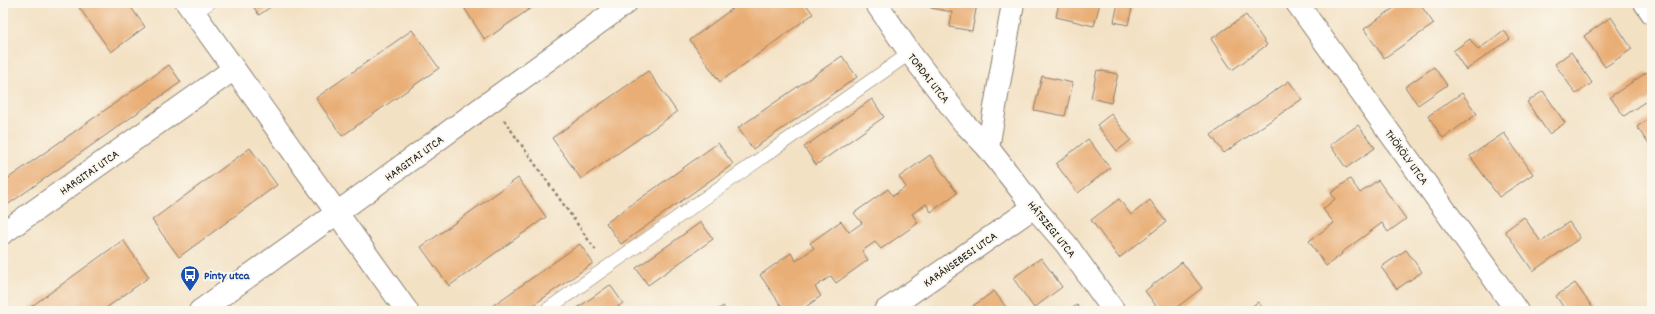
<svg xmlns="http://www.w3.org/2000/svg" width="1655" height="314" font-family="Dekko,sans-serif">
<rect width="100%" height="100%" fill="#fbf7ec"/>
<filter id="ink" filterUnits="userSpaceOnUse"><feTurbulence type="fractalNoise" baseFrequency=".025" numOctaves="2"/><feDisplacementMap in="SourceGraphic" scale="8" xChannelSelector="R" yChannelSelector="G"/><feConvolveMatrix kernelMatrix="1 2 1 2 8 2 1 2 1" color-interpolation-filters="sRGB"/></filter>
<filter id="wash" filterUnits="userSpaceOnUse"><feTurbulence type="fractalNoise" baseFrequency=".012" numOctaves="4" result="noise"/><feDisplacementMap in="SourceGraphic" scale="16" xChannelSelector="R" yChannelSelector="G"/><feGaussianBlur stdDeviation="0.9" result="paint"/><feColorMatrix in="noise" values="0 0 0 0 0 0 0 0 0 0 0 0 0 0 0 0 0 1.4 0 .05"/><feComposite in="paint" operator="in"/></filter>
<g filter="url(#wash)">
<rect width="100%" height="100%" fill="#f3e1c4"/>
<g id="blocks">
<g fill="#e9ae76">
<path d="M76 3H128L145 27 111 52Z"/>
<path d="M251 3H276L259 15Z"/>
<path d="M467 3H538L485 40 463 6Z"/>
<path d="M740 3H805L813 14 720 82 690 40Z"/>
<path d="M932 3 977 4 972 31 950 27 952 12 931 8Z"/>
<path d="M1059 3H1100L1094 26 1056 17Z"/>
<path d="M1118 3 1133 4 1128 25 1114 22Z"/>
<path d="M1401 3H1419L1434 24 1384 58 1364 29Z"/>
<path d="M1246 15 1267 45 1232 70 1211 39Z"/>
<path d="M1611 17 1632 49 1605 67 1584 36Z"/>
<path d="M412 30 439 68 342 136 316 98Z"/>
<path d="M1504 30 1510 39 1466 70 1453 51 1470 39 1478 50Z"/>
<path d="M1571 52 1592 83 1576 94 1555 64Z"/>
<path d="M842 56 857 77 753 149 738 128Z"/>
<path d="M169 65 181 82 3 208V182Z"/>
<path d="M1434 67 1447 85 1418 105 1405 87Z"/>
<path d="M1097 70 1118 74 1111 103 1091 98Z"/>
<path d="M648 71 677 112 581 179 552 138Z"/>
<path d="M1647 72 1652 80V97L1624 116 1610 97Z"/>
<path d="M1042 76 1073 83 1065 116 1034 110Z"/>
<path d="M1289 81 1302 99 1224 153 1211 135Z"/>
<path d="M1543 91 1565 123 1549 134 1527 102Z"/>
<path d="M1462 93 1477 114 1443 138 1428 116Z"/>
<path d="M872 99 884 117 816 165 804 147Z"/>
<path d="M1111 114 1131 140 1117 151 1097 125Z"/>
<path d="M1652 116V149L1637 127Z"/>
<path d="M1358 125 1375 148 1346 168 1330 145Z"/>
<path d="M1504 133 1533 174 1499 197 1470 156Z"/>
<path d="M1088 139 1110 168 1078 193 1056 164Z"/>
<path d="M718 143 733 164 621 244 606 223Z"/>
<path d="M250 148 277 185 179 257 152 220Z"/>
<path d="M930 155 957 193 931 212 926 204 912 214 918 223 881 249 875 242 862 251 868 260 836 283 831 276 815 287 821 296 800 311H785L760 275 791 253 796 261 814 248 810 243 841 221 849 232 862 223 854 213 888 189 893 196 906 187 899 177Z"/>
<path d="M518 178 546 217 449 286 421 247Z"/>
<path d="M1350 179 1360 193 1378 180 1406 219 1388 232 1382 223 1341 253 1342 254 1326 266 1309 241 1334 223 1323 209 1335 199 1331 193Z"/>
<path d="M1119 199 1131 215 1150 200 1166 222 1119 258 1091 220Z"/>
<path d="M1524 217 1541 242 1569 222 1580 238 1533 271 1505 231Z"/>
<path d="M701 222 713 239 648 285 636 268Z"/>
<path d="M123 240 149 277 102 311H25Z"/>
<path d="M580 244 593 263 525 311H485Z"/>
<path d="M1406 250 1422 272 1397 289 1381 267Z"/>
<path d="M1041 258 1062 287 1034 308 1013 278Z"/>
<path d="M1182 262 1202 288 1172 311H1160L1145 291Z"/>
<path d="M1575 283 1595 311H1566L1556 296Z"/>
<path d="M610 285 623 303 612 311H573Z"/>
<path d="M994 291 1009 311H977L973 306Z"/>
<path d="M1258 302 1265 311H1245Z"/>
<path d="M1077 305 1081 311H1068Z"/>
<path d="M723 306 726 311H716Z"/>
<path d="M1204 306 1207 311H1198Z"/>
<path d="M1451 306 1455 311H1444Z"/>
</g>
</g>
</g>
<g filter="url(#ink)">
<use href="#blocks" fill-opacity="0" stroke="#887e70" stroke-width="1"/>
<g fill="none" stroke-linecap="round" stroke-linejoin="round">
<defs>
<g id="service">
<path d="M194 13 209 3"/>
<path d="M545 311 910 53"/>
</g>
<g id="minor">
<path d="M187 3 407 311"/>
<path d="M876 3 910 53 964 123 988 148 1034 207 1066 244 1114 311"/>
<path d="M1645 3 1652 13"/>
<path d="M988 148 1013 3"/>
<path d="M3 233 234 69"/>
<path d="M885 311 1034 207"/>
</g>
<g id="tertiary">
<path d="M1297 3 1517 311"/>
<path d="M200 311 337 213 626 3"/>
</g>
</defs>
<use href="#service" stroke="#887e70" stroke-width="14"/>
<use href="#minor" stroke="#887e70" stroke-width="24"/>
<use href="#tertiary" stroke="#887e70" stroke-width="24"/>
<path stroke="#887e70" stroke-width="2.5" stroke-dasharray="3 3" stroke-linecap="butt" d="M504 120 597 252"/>
<use href="#service" stroke="#fff" stroke-width="13"/>
<use href="#minor" stroke="#fff" stroke-width="22"/>
<use href="#tertiary" stroke="#fff" stroke-width="22"/>
</g>
</g>
<defs>
<symbol id="bus-pin" viewBox="-11 -11 22 30"><path d="M0 17L-7.5 6A9.5 9.5 0 1 1 7.5 6Z" fill="#1a4fb4" stroke="#fbf7ec"/><path d="M-5-6H5V4H4V6H2V4H-2V6H-4V4H-5ZM-3.5-4V0h7V-4ZM-3.5 1.2v1.5H-2V1.2ZM2 1.2v1.5H3.5V1.2Z" fill="#fff"/></symbol>
</defs>
<g fill-rule="evenodd">
<use href="#bus-pin" x="179" y="264" width="22" height="30"/>
</g>
<g text-anchor="middle" stroke-width="4" stroke-linejoin="round" paint-order="stroke">
<g font-size="12" fill="#1c1c1c" stroke="#fbf7ec">
<text transform="translate(929 78) rotate(52)" y="4">TORDAI UTCA</text>
<text transform="translate(1407 157) rotate(54)" y="4">THÖKÖLY UTCA</text>
<text transform="translate(414 158) rotate(-36)" y="4">HARGITAI UTCA</text>
<text transform="translate(89 172) rotate(-35)" y="4">HARGITAI UTCA</text>
<text transform="translate(1052 229) rotate(51)" y="4">HÁTSZEGI UTCA</text>
<text transform="translate(960 259) rotate(-35)" y="4">KARÁNSEBESI UTCA</text>
</g>
<g font-size="12" font-weight="bold" fill="#164399" stroke="#fbf7ec" text-anchor="start">
<text x="204" y="279">Pinty utca</text>
</g>
</g>
<rect width="1655" height="314" fill="none" stroke="#fbf7ec" stroke-width="16"/>
</svg>
